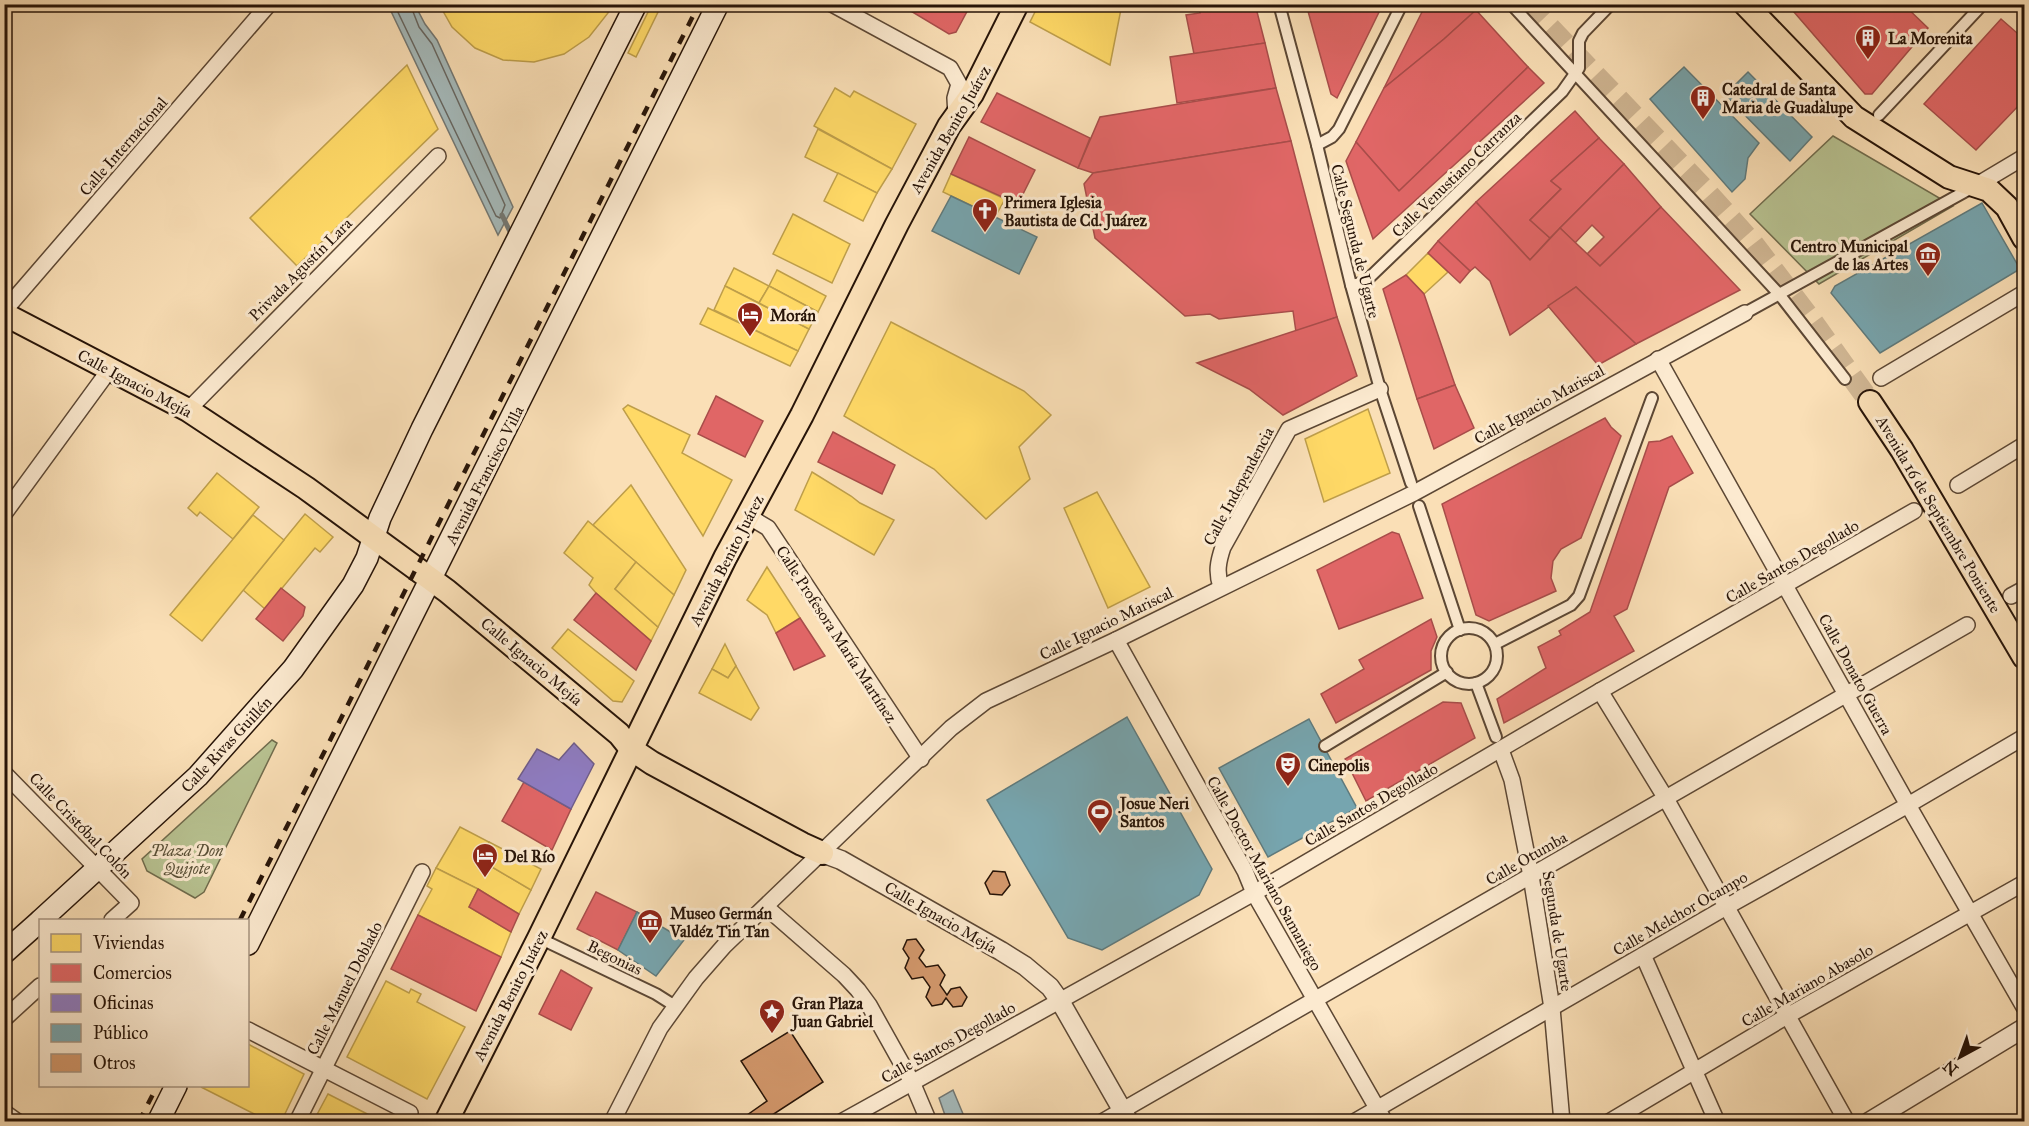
<svg xmlns="http://www.w3.org/2000/svg" width="2029" height="1126" font-family="'IM FELL Great Primer',serif">
<rect width="100%" height="100%" fill="#fadfb6"/>
<filter id="stains"><feTurbulence type="fractalNoise" baseFrequency=".00333" numOctaves="4"/><feColorMatrix values="0 0 0 0 .2 0 0 0 0 .09 0 0 0 0 .02 0 0 0 .5 -.17"/></filter>
<radialGradient id="worn" r=".72"><stop offset=".6" stop-color="#630" stop-opacity="0"/><stop offset="1" stop-color="#630" stop-opacity=".3"/></radialGradient>
<g fill="#b8c392" stroke="#706c4d" stroke-width="1.5">
<path d="M1833 136 1953 206 1819 284 1750 214Z"/>
<path d="M272 740 277 743 204 892 195 898 147 871 142 859Z"/>
</g>
<g fill="#a4b9ba" stroke="#727773" stroke-width="1.5">
<path d="M388 5H415L425 24 437 40 513 207 498 235Z"/>
<path d="M953 1090 966 1121H947L939 1098Z"/>
</g>
<g fill="#ffd966" stroke="#be9e4a" stroke-width="1.5">
<path d="M439 4H611L608 13 589 37 564 54 534 62 503 60 475 48 452 27Z"/>
<path d="M652 4H662L636 57 628 53Z"/>
<path d="M1039 4H1122L1110 65 1030 22Z"/>
<path d="M407 65 438 129 297 266 250 218Z"/>
<path d="M835 88 850 97 854 91 916 124 892 169 814 126Z"/>
<path d="M818 129 892 169 877 193 805 157Z"/>
<path d="M838 173 877 193 863 221 824 201Z"/>
<path d="M951 174 1005 199 995 217 943 192Z"/>
<path d="M793 214 850 244 832 283 773 254Z"/>
<path d="M1428 253 1448 272 1424 294 1406 275Z"/>
<path d="M734 268 769 286 759 303 725 286Z"/>
<path d="M777 270 826 296 818 312 769 286Z"/>
<path d="M725 286 809 329 798 351 714 310Z"/>
<path d="M769 286 818 312 809 329 759 303Z"/>
<path d="M708 308 798 351 790 366 700 324Z"/>
<path d="M891 322 1024 391 1051 415 1019 447 1030 479 986 519 934 469 844 416Z"/>
<path d="M628 405 690 435 682 453 732 480 703 536 623 409Z"/>
<path d="M1368 409 1390 473 1324 502 1305 439Z"/>
<path d="M812 472 851 496 860 503 894 520 874 555 795 510Z"/>
<path d="M217 473 259 507 233 539 200 512 197 516 188 508Z"/>
<path d="M631 485 686 570 674 595 593 525Z"/>
<path d="M1097 492 1150 587 1108 608 1064 508Z"/>
<path d="M305 514 333 537 320 552 315 548 265 609 243 590Z"/>
<path d="M253 515 284 540 202 641 170 615Z"/>
<path d="M588 521 636 562 615 589 658 627 651 641 596 593 589 585 593 578 564 553Z"/>
<path d="M636 562 674 595 658 627 615 589Z"/>
<path d="M767 567 800 618 776 633 767 615 747 600Z"/>
<path d="M568 629 634 681 622 702 613 701 552 648Z"/>
<path d="M725 644 736 666 728 678 712 669Z"/>
<path d="M736 666 759 708 751 720 699 693 712 669 728 678Z"/>
<path d="M460 827 489 842 480 860 531 890 519 914 478 889 436 868Z"/>
<path d="M489 842 541 869 531 890 480 860Z"/>
<path d="M436 868 478 889 469 907 511 932 501 957 418 915 432 889 427 886Z"/>
<path d="M386 981 409 993 411 989 421 994 417 1002 465 1027 427 1099 347 1057Z"/>
<path d="M248 1044 304 1074 281 1122H270L201 1087 248 1086Z"/>
<path d="M328 1094 383 1122H313Z"/>
</g>
<g fill="#e06666" stroke="#a84d4a" stroke-width="1.5">
<path d="M899 4H971L956 32 949 34Z"/>
<path d="M1197 4H1255L1265 43 1194 54 1186 15 1200 13Z"/>
<path d="M1306 4H1383L1337 98 1331 94Z"/>
<path d="M1426 4H1471L1476 10 1444 39 1384 88Z"/>
<path d="M1787 4H1903L1928 28 1872 94H1865Z"/>
<path d="M1476 10 1528 67 1399 191 1356 142 1384 88 1444 39Z"/>
<path d="M2001 19 2024 39V100L1976 150 1924 104Z"/>
<path d="M1265 43 1276 88 1177 103 1170 57Z"/>
<path d="M1528 67 1544 83 1373 239 1346 161 1356 142 1399 191Z"/>
<path d="M1276 88 1291 141 1093 173 1078 168 1100 117Z"/>
<path d="M997 93 1090 138 1078 168 981 122Z"/>
<path d="M1575 111 1599 138 1551 181 1561 189 1530 220 1550 238 1530 260 1476 202Z"/>
<path d="M969 137 1035 170 1018 204 951 174Z"/>
<path d="M1599 138 1624 164 1550 238 1530 220 1561 189 1551 181Z"/>
<path d="M1291 141 1337 317 1296 332 1293 311 1219 319 1210 314 1185 316 1095 238 1084 184 1093 173Z"/>
<path d="M1624 164 1661 207 1600 266 1587 254 1604 237 1592 225 1575 243 1560 228Z"/>
<path d="M1476 202 1530 260 1560 228 1600 266 1661 207 1740 290 1636 344 1576 287 1510 335 1490 281 1475 267 1470 271 1438 241Z"/>
<path d="M1438 241 1470 271 1460 283 1428 253Z"/>
<path d="M1406 275 1424 294 1455 385 1417 399 1383 289Z"/>
<path d="M1576 287 1636 344 1598 365 1548 306Z"/>
<path d="M1337 317 1357 376 1283 415 1249 389 1197 363Z"/>
<path d="M1455 385 1474 428 1434 449 1417 399Z"/>
<path d="M716 396 763 421 745 457 698 434Z"/>
<path d="M1605 418 1611 427 1621 436 1581 538 1561 549 1553 561 1551 578 1556 591 1489 621 1476 615 1442 504Z"/>
<path d="M833 432 895 465 882 494 818 462Z"/>
<path d="M1672 436 1693 473 1669 487 1627 609 1614 616 1634 651 1504 723 1497 699 1546 668 1538 647 1561 635 1559 631 1590 612 1649 442 1660 441Z"/>
<path d="M1392 532 1399 534 1423 598 1339 629 1317 570Z"/>
<path d="M281 588 305 607 303 616 283 641 256 619Z"/>
<path d="M596 593 651 641 636 670 574 620Z"/>
<path d="M800 618 825 656 794 670 776 633Z"/>
<path d="M1431 619 1437 637 1431 651V670L1336 723 1321 694 1364 669 1359 660Z"/>
<path d="M1443 702 1461 703 1475 738 1366 801 1345 759Z"/>
<path d="M524 782 571 809 552 850 502 821Z"/>
<path d="M478 889 519 914 511 932 469 907Z"/>
<path d="M596 892 637 912 618 950 577 929Z"/>
<path d="M418 915 501 957 476 1011 391 969Z"/>
<path d="M561 970 592 988 571 1030 539 1014Z"/>
</g>
<path fill="#8e7cc3" stroke="#6f5d8b" stroke-width="1.5" d="M574 743 594 764 571 809 518 779 537 749 559 760Z"/>
<g fill="#76a5af" stroke="#5e7a7d" stroke-width="1.5">
<path d="M1684 67 1759 143 1748 158 1745 179 1732 192 1650 99Z"/>
<path d="M1748 72 1812 137 1790 161 1725 95Z"/>
<path d="M951 196 1037 237 1019 274 932 231Z"/>
<path d="M1982 203 2020 269 1880 353 1831 293 1835 286Z"/>
<path d="M1127 717 1212 869 1199 895 1102 950 1068 938 987 800Z"/>
<path d="M1309 719 1357 808 1268 857 1219 768Z"/>
<path d="M637 912 684 940 656 976 618 950Z"/>
</g>
<g fill="none" stroke-linecap="round" stroke-linejoin="round">
<path stroke="#666661" stroke-width="1.5" d="M394 4 496 216 500 218 505 205 432 44 419 27 410 4"/>
<path stroke="#727773" stroke-width="5" d="M502 215 512 236"/>
</g>
<g fill="#d3986c" stroke="#271408" stroke-width="1.5">
<path d="M993 871 1005 872 1010 885 1002 895 990 894 985 883Z"/>
<path d="M916 939 924 950 919 958 926 967 938 965 945 975 940 985 947 995 951 989 960 987 967 997 962 1006 953 1007 946 998 942 1004 932 1006 926 997 930 987 923 977 912 979 905 968 909 958 903 949 907 940Z"/>
<path d="M790 1031 823 1082 769 1117 772 1122H741L740 1120 767 1101 741 1061Z"/>
</g>
<g fill="none" stroke-linecap="round" stroke-linejoin="round">
<path stroke="#d0b693" stroke-width="22" stroke-dasharray="22 11" stroke-linecap="butt" d="M1527 4 1702 187 1753 244 1811 320 1870 402"/>
<defs>
<g id="pedestrian">
<path d="M1279 4 1317 145 1351 285 1380 389 1411 483"/>
<path d="M1511 4 1779 294 1845 379"/>
<path d="M2020 4 2024 10"/>
<path d="M1879 115 1983 4"/>
<path d="M1317 145 1332 137 1339 129 1402 4"/>
<path d="M1351 285 1362 283 1369 278 1562 92 1579 68V41L1583 33 1611 4"/>
<path d="M1745 313 1975 186"/>
<path d="M1419 506 1460 630"/>
<circle cx="1469" cy="656" r="28"/>
<path d="M1495 644 1571 605 1579 596 1652 398"/>
<path d="M1476 683 1496 737"/>
<path d="M1325 746 1447 672"/>
<path d="M539 938 656 994 675 1006"/>
</g>
<g id="minor">
<path d="M832 4 950 68 959 84 955 98 956 116"/>
<path d="M1977 185 2024 157"/>
<path d="M4 311 269 4"/>
<path d="M1658 359 1908 805 2024 1007"/>
<path d="M1881 378 2024 293"/>
<path d="M188 410 438 156"/>
<path d="M1958 485 2024 445"/>
<path d="M4 514 110 369"/>
<path d="M748 516 768 528 921 759"/>
<path d="M1221 587C1216 572 1218 562 1223 547L1289 429 1380 389"/>
<path d="M2011 596 2024 589"/>
<path d="M1116 640 1245 871 1254 893 1385 1122"/>
<path d="M1600 691 1665 797 1847 1122"/>
<path d="M1501 750 1512 780 1531 876 1552 1008 1562 1122"/>
<path d="M4 773 131 903 112 920"/>
<path d="M766 907 844 975 858 990 869 1005 912 1082 929 1122"/>
<path d="M1643 955 1717 1122"/>
<path d="M4 1019 40 986"/>
<path d="M248 1030 410 1113"/>
<path d="M4 1112 18 1122"/>
<path d="M297 1122 422 872"/>
<path d="M612 1122 660 1028 696 978 724 946 951 728 986 701 1116 640 1414 493 1745 313"/>
<path d="M841 1122 1254 893 1600 691 1914 511"/>
<path d="M1102 1122 1967 625"/>
<path d="M1354 1122 1728 906 1908 805 2024 737"/>
<path d="M1609 1122 1787 1016 2024 883"/>
</g>
<g id="tertiary">
<path d="M822 853 841 860 1001 951 1025 966 1050 987 1060 1001 1129 1122"/>
<path d="M1869 1122 2024 1028"/>
</g>
<g id="secondary">
<path d="M41 920 198 776 293 669 353 585 367 558 380 518 422 429 636 4"/>
<path d="M248 944 718 4"/>
<path d="M4 953 40 921"/>
<path d="M158 1122 176 1086"/>
</g>
<g id="primary">
<path d="M1745 4 1854 117 1949 177 1989 190 2007 207 2024 238"/>
<path d="M4 314 188 410 306 488 447 591 619 734 631 749 652 763 802 844 822 853"/>
<path d="M1870 402 1902 450 2024 657"/>
<path d="M446 1122 539 938 725 558 802 415 897 224 949 126 972 94 1017 4"/>
</g>
</defs>
<use href="#pedestrian" stroke="#5c4734" stroke-width="14"/>
<use href="#minor" stroke="#5c4734" stroke-width="18"/>
<use href="#tertiary" stroke="#5c4734" stroke-width="21"/>
<use href="#secondary" stroke="#271408" stroke-width="24"/>
<use href="#primary" stroke="#271408" stroke-width="26"/>
<use href="#pedestrian" stroke="#fcead0" stroke-width="10"/>
<use href="#minor" stroke="#fcead0" stroke-width="15"/>
<use href="#tertiary" stroke="#fcead0" stroke-width="18"/>
<use href="#secondary" stroke="#fcead0" stroke-width="21"/>
<use href="#primary" stroke="#fadfb6" stroke-width="22"/>
<g stroke="#271408" stroke-width="4.5" stroke-dasharray="10 10" stroke-linecap="butt">
<path d="M240 920 699 4"/>
<path d="M139 1122 157 1086"/>
</g>
</g>
<defs>
<symbol id="building-pin" viewBox="-11 -11 22 30"><path d="M0 17L-7.5 6A9.5 9.5 0 1 1 7.5 6Z" fill="#8f2418" stroke="#fcead0"/><path d="M-4-6H4V6H1V3H-1V6H-4ZM-2.5-4.3h1.7v1.8h-1.7ZM.8-4.3h1.7v1.8H.8ZM-2.5-1h1.7V.8h-1.7ZM.8-1h1.7V.8H.8Z" fill="#fff"/></symbol>
<symbol id="church-pin" viewBox="-11 -11 22 30"><path d="M0 17L-7.5 6A9.5 9.5 0 1 1 7.5 6Z" fill="#8f2418" stroke="#fcead0"/><path d="M-1.2-6h2.4v3.5h3.3v2.4h-3.3V6h-2.4V-.1h-3.3v-2.4h3.3Z" fill="#fff"/></symbol>
<symbol id="museum-pin" viewBox="-11 -11 22 30"><path d="M0 17L-7.5 6A9.5 9.5 0 1 1 7.5 6Z" fill="#8f2418" stroke="#fcead0"/><path d="M0-6L6-3V-2H-6V-3ZM-5-1h2V3h-2ZM-1-1h2V3h-2ZM3-1h2V3H3ZM-6 4H6V6H-6Z" fill="#fff"/></symbol>
<symbol id="hotel-pin" viewBox="-11 -11 22 30"><path d="M0 17L-7.5 6A9.5 9.5 0 1 1 7.5 6Z" fill="#8f2418" stroke="#fcead0"/><path d="M-6-4.5h1.5V1H6V5H4.5V3h-9V5H-6ZM-4 0a1.8 1.8 0 1 1 3.6 0ZM.5 0V-2.5h3Q6-2.5 6 0Z" fill="#fff"/></symbol>
<symbol id="theatre-pin" viewBox="-11 -11 22 30"><path d="M0 17L-7.5 6A9.5 9.5 0 1 1 7.5 6Z" fill="#8f2418" stroke="#fcead0"/><path d="M-5-5.5Q0-4 5-5.5V0Q5 5 0 6Q-5 5-5 0ZM-3.3-2.5H-1v1.5H-3.3ZM1-2.5H3.3v1.5H1ZM-2.8 1Q0 5.5 2.8 1Z" fill="#fff"/></symbol>
<symbol id="stadium-pin" viewBox="-11 -11 22 30"><path d="M0 17L-7.5 6A9.5 9.5 0 1 1 7.5 6Z" fill="#8f2418" stroke="#fcead0"/><path d="M0-5a6.5 5 0 1 0 0 10a6.5 5 0 1 0 0-10ZM-3.5-1.8h7v3.6h-7Z" fill="#fff"/></symbol>
<symbol id="sight-pin" viewBox="-11 -11 22 30"><path d="M0 17L-7.5 6A9.5 9.5 0 1 1 7.5 6Z" fill="#8f2418" stroke="#fcead0"/><path d="M0-6L1.8-2.2L6-1.7L2.9 1.2L3.7 5.4L0 3.3L-3.7 5.4L-2.9 1.2L-6-1.7L-1.8-2.2Z" fill="#fff"/></symbol>
</defs>
<g fill-rule="evenodd">
<use href="#building-pin" x="1853" y="23" width="30" height="40"/>
<use href="#building-pin" x="1688" y="83" width="30" height="40"/>
<use href="#church-pin" x="970" y="196" width="30" height="40"/>
<use href="#museum-pin" x="1913" y="240" width="30" height="40"/>
<use href="#hotel-pin" x="735" y="300" width="30" height="40"/>
<use href="#theatre-pin" x="1273" y="750" width="30" height="40"/>
<use href="#stadium-pin" x="1085" y="797" width="30" height="40"/>
<use href="#hotel-pin" x="470" y="841" width="30" height="40"/>
<use href="#museum-pin" x="635" y="907" width="30" height="40"/>
<use href="#sight-pin" x="757" y="997" width="30" height="40"/>
</g>
<g text-anchor="middle" stroke-width="6" stroke-linejoin="round" paint-order="stroke">
<g font-size="16" font-weight="bold" fill="#271408" stroke="#fcead0" text-anchor="start">
<text x="1888" y="44">La Morenita</text>
<text x="1722" y="95">Catedral de Santa<tspan x="1722" dy="18">Maria de Guadalupe</tspan></text>
<text x="1004" y="208">Primera Iglesia<tspan x="1004" dy="18">Bautista de Cd. Juárez</tspan></text>
<text x="1908" y="252" text-anchor="end">Centro Municipal<tspan x="1908" dy="18">de las Artes</tspan></text>
<text x="770" y="321">Morán</text>
<text x="1308" y="771">Cinepolis</text>
<text x="1120" y="809">Josue Neri<tspan x="1120" dy="18">Santos</tspan></text>
<text x="504" y="862">Del Río</text>
<text x="670" y="919">Museo Germán<tspan x="670" dy="18">Valdéz Tin Tan</tspan></text>
<text x="792" y="1009">Gran Plaza<tspan x="792" dy="18">Juan Gabriel</tspan></text>
</g>
<g font-size="16" fill="#271408" stroke="#fcead0">
<text transform="translate(950 129) rotate(-60)" y="6">Avenida Benito Juárez</text>
<text transform="translate(123 146) rotate(-49)" y="6">Calle Internacional</text>
<text transform="translate(1456 174) rotate(-44)" y="6">Calle Venustiano Carranza</text>
<text transform="translate(1356 241) rotate(76)" y="6">Calle Segunda de Ugarte</text>
<text transform="translate(300 269) rotate(-45)" y="6">Privada Agustín Lara</text>
<text transform="translate(135 383) rotate(28)" y="6">Calle Ignacio Mejía</text>
<text transform="translate(1539 404) rotate(-29)" y="6">Calle Ignacio Mariscal</text>
<text transform="translate(484 475) rotate(-63)" y="6">Avenida Francisco Villa</text>
<text transform="translate(1238 486) rotate(-62)" y="6">Calle Independencia</text>
<text transform="translate(1939 514) rotate(59)" y="6">Avenida 16 de Septiembre Poniente</text>
<text transform="translate(726 560) rotate(-63)" y="6">Avenida Benito Juárez</text>
<text transform="translate(1792 561) rotate(-30)" y="6">Calle Santos Degollado</text>
<text transform="translate(1106 623) rotate(-26)" y="6">Calle Ignacio Mariscal</text>
<text transform="translate(837 634) rotate(57)" y="6">Calle Profesora María Martínez</text>
<text transform="translate(532 661) rotate(40)" y="6">Calle Ignacio Mejía</text>
<text transform="translate(1856 674) rotate(61)" y="6">Calle Donato Guerra</text>
<text transform="translate(226 744) rotate(-47)" y="6">Calle Rivas Guillén</text>
<text transform="translate(1371 804) rotate(-30)" y="6">Calle Santos Degollado</text>
<text transform="translate(81 825) rotate(46)" y="6">Calle Cristóbal Colón</text>
<text transform="translate(1526 858) rotate(-30)" y="6">Calle Otumba</text>
<text transform="translate(1265 873) rotate(61)" y="6">Calle Doctor Mariano Samaniego</text>
<text transform="translate(1680 913) rotate(-30)" y="6">Calle Melchor Ocampo</text>
<text transform="translate(941 917) rotate(30)" y="6">Calle Ignacio Mejía</text>
<text transform="translate(1558 931) rotate(81)" y="6">Segunda de Ugarte</text>
<text transform="translate(615 957) rotate(26)" y="6">Begonias</text>
<text transform="translate(1807 985) rotate(-30)" y="6">Calle Mariano Abasolo</text>
<text transform="translate(344 988) rotate(-63)" y="6">Calle Manuel Doblado</text>
<text transform="translate(510 995) rotate(-63)" y="6">Avenida Benito Juárez</text>
<text transform="translate(948 1042) rotate(-29)" y="6">Calle Santos Degollado</text>
</g>
<g font-size="16" font-style="italic" fill="#5a5138" stroke="#fcead0">
<text x="187" y="856">Plaza Don<tspan x="187" dy="18">Quijote</tspan></text>
</g>
</g>
<rect width="2029" height="1126" fill="none" stroke="#fadfb6" stroke-width="24"/>
<rect x="6" y="6" width="2017" height="1114" fill="none" stroke="#271408" stroke-width="3"/>
<rect x="12" y="12" width="2005" height="1102" fill="none" stroke="#271408" stroke-width="1.5"/>
<rect x="39" y="919" width="210" height="168" fill="#fcead0" stroke="#a79480" stroke-width="1.5"/>
<rect x="51" y="934" width="30" height="18" fill="#ffd966" stroke="#a79480" stroke-width="1.5"/>
<text x="93" y="949" font-size="18" fill="#271408">Viviendas</text>
<rect x="51" y="964" width="30" height="18" fill="#e06666" stroke="#a79480" stroke-width="1.5"/>
<text x="93" y="979" font-size="18" fill="#271408">Comercios</text>
<rect x="51" y="994" width="30" height="18" fill="#8e7cc3" stroke="#a79480" stroke-width="1.5"/>
<text x="93" y="1009" font-size="18" fill="#271408">Oficinas</text>
<rect x="51" y="1024" width="30" height="18" fill="#76a5af" stroke="#a79480" stroke-width="1.5"/>
<text x="93" y="1039" font-size="18" fill="#271408">Público</text>
<rect x="51" y="1054" width="30" height="18" fill="#d3986c" stroke="#a79480" stroke-width="1.5"/>
<text x="93" y="1069" font-size="18" fill="#271408">Otros</text>
<g transform="translate(1960 1057) rotate(221)" stroke="#fcead0" stroke-width="4.5" paint-order="stroke">
<path d="M0-4.5L10 22L0 15L-10 22Z" fill="#271408"/>
<text y="-9" font-size="16" font-weight="bold" text-anchor="middle" fill="#271408">N</text>
</g>
<rect width="100%" height="100%" filter="url(#stains)"/>
<rect width="100%" height="100%" fill="url(#worn)"/>
</svg>
